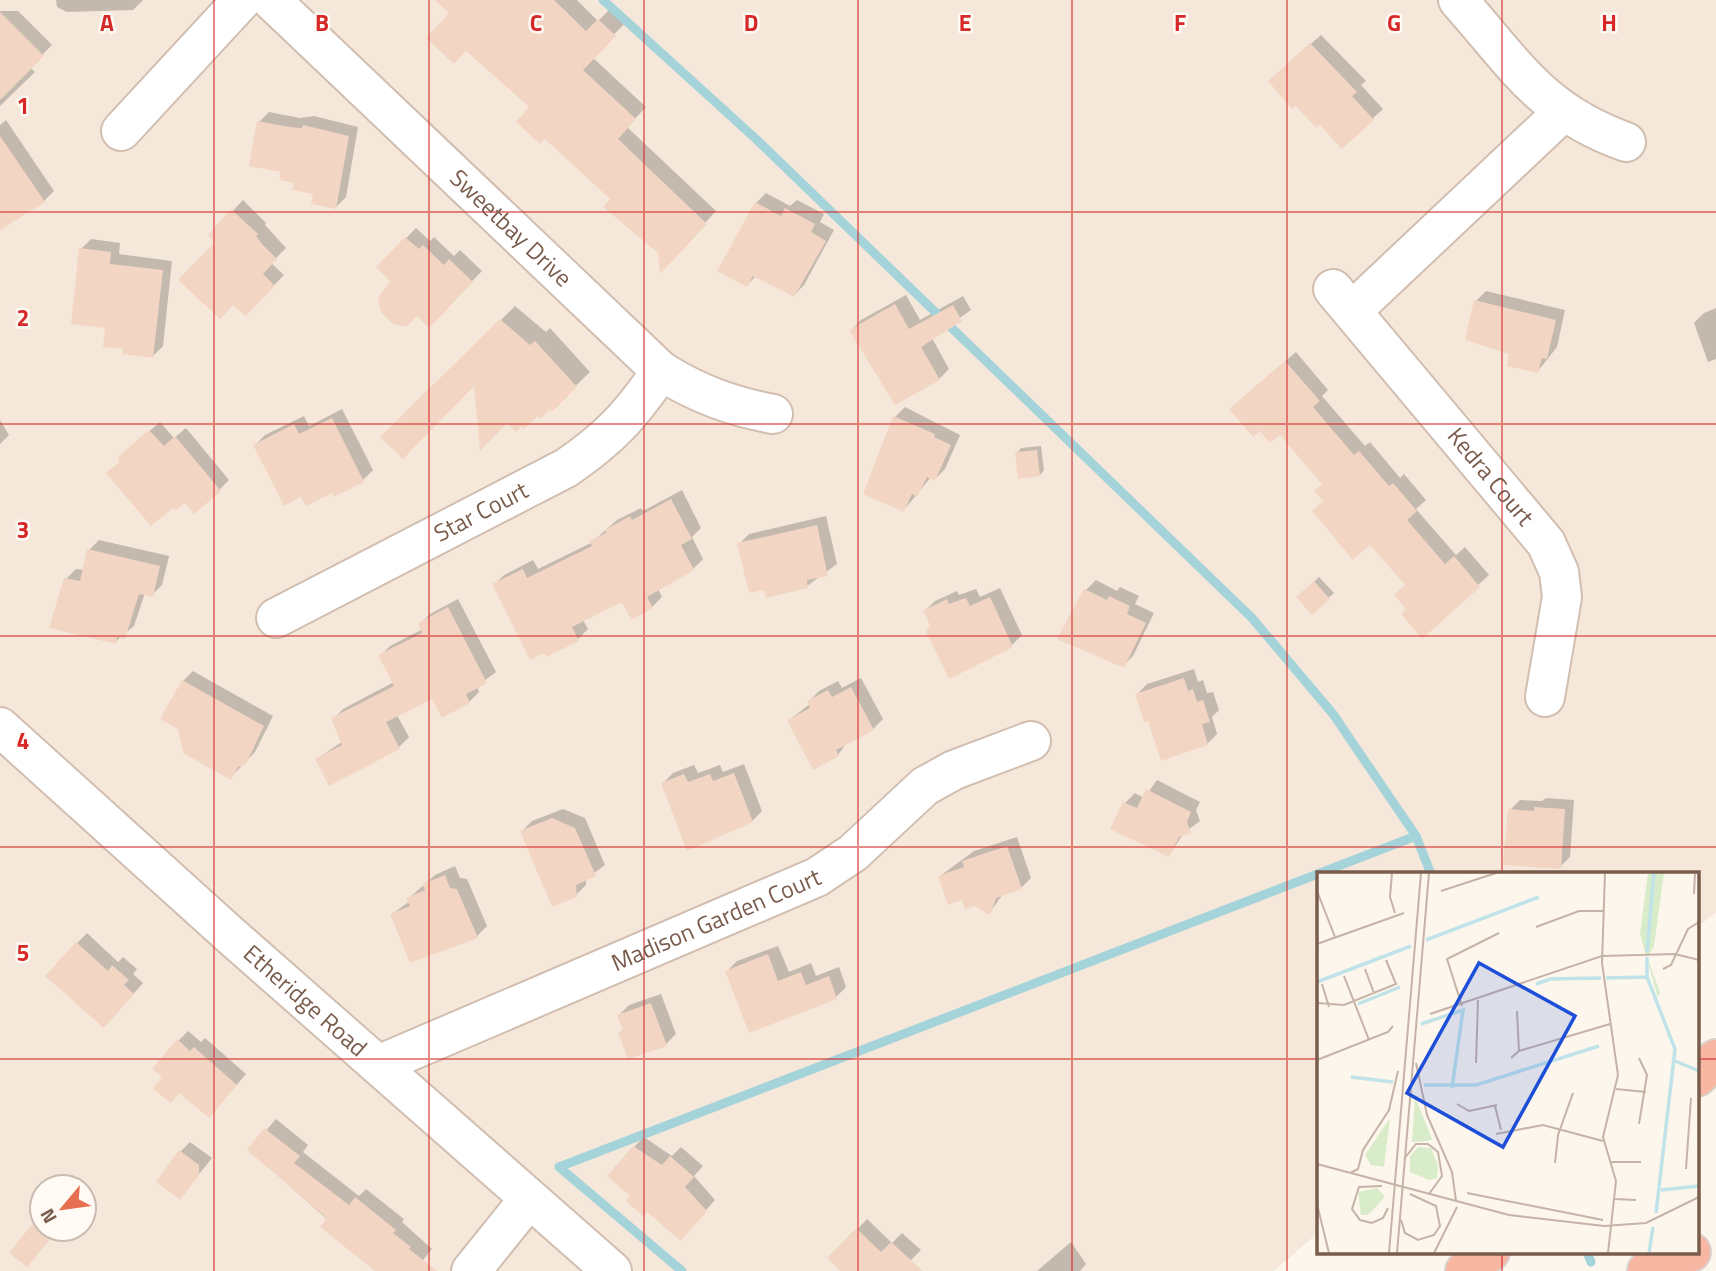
<svg xmlns="http://www.w3.org/2000/svg" width="1716" height="1271" font-family="'Titillium Web',sans-serif">
<rect width="100%" height="100%" fill="#fdf6ec"/>
<path fill="#f5e8da" fill-rule="evenodd" d="M0 0H1716V913L1697 927V874H1319V1232L1274 1271H0ZM42 1187H84V1229H42Z"/>
<g fill="#0003">
<path d="M56 0H143L133 10 67 12 57 7Z"/>
<path d="M438 0H577L598 21 610 9 625 23 592 57 646 107 627 127 716 211 671 260 660 252Z"/>
<path d="M0 11H18L52 45 30 67 35 72 0 106Z"/>
<path d="M1321 35 1366 81 1361 85 1383 109 1342 147 1280 71Z"/>
<path d="M269 112 300 118 314 116 358 127 346 197 336 207 283 170 259 122Z"/>
<path d="M6 120 54 191 44 201 0 228V125Z"/>
<path d="M766 193 790 206 797 200 824 214 820 222 834 230 804 285 794 295 757 275 747 285 719 270 756 203Z"/>
<path d="M243 200 266 223 265 225 286 248 271 263 284 275 246 314 234 303 218 242 210 235Z"/>
<path d="M416 228 430 241 434 237 454 256 460 250 482 271 429 325 378 267Z"/>
<path d="M91 239 120 243 119 254 172 261 163 346 153 356 107 326 81 249Z"/>
<path d="M1486 291 1565 310 1557 347 1538 371 1511 353 1476 301Z"/>
<path d="M906 295 920 320 963 296 971 310 932 338 949 369 939 379 851 330 861 320Z"/>
<path d="M515 306 546 332 550 328 590 372 552 409 476 383 383 437Z"/>
<path d="M1716 308V359L1708 362 1694 323 1704 313Z"/>
<path d="M1296 352 1328 390 1322 396 1365 446 1370 442 1400 478 1404 474 1426 500 1416 509 1456 555 1465 547 1489 575 1422 636 1409 609 1407 585 1371 542 1325 500 1324 483 1280 432 1241 399Z"/>
<path d="M905 407 960 435 945 469 935 479 931 477 904 510 895 417Z"/>
<path d="M342 409 373 470 363 480 302 495 255 445 265 435 304 416 309 426Z"/>
<path d="M0 420 9 435 0 444Z"/>
<path d="M160 422 174 438 186 428 229 480 219 490 185 500 121 461 132 446Z"/>
<path d="M1041 446 1044 470 1040 475 1017 453 1021 448Z"/>
<path d="M682 490 701 528 692 537 703 559 693 569 658 589 662 597 652 607 623 600 583 620 588 629 578 639 545 651 494 585 504 575 533 560 538 569 591 543 617 520 641 508 643 511Z"/>
<path d="M826 516 837 564 807 586 739 544 749 534Z"/>
<path d="M99 540 169 556 162 585 152 595 145 593 134 626 115 642 66 579 76 569 84 570 89 550Z"/>
<path d="M1319 577 1334 593 1312 613 1298 597Z"/>
<path d="M1096 580 1117 591 1120 587 1139 596 1135 604 1154 613 1133 656 1123 666 1086 590Z"/>
<path d="M1000 588 1022 635 1012 645 932 626 925 611 935 601 957 591 959 595 976 589 980 597Z"/>
<path d="M458 599 496 672 477 686 479 692 469 702 432 697 397 715 409 737 399 747 329 783 317 759 343 741 333 719 343 709 394 682 380 656 390 646 423 629 420 624 430 614Z"/>
<path d="M1194 669 1198 682 1203 680 1207 693 1213 692 1219 710 1212 717 1217 734 1207 744 1149 718 1137 694 1147 684Z"/>
<path d="M193 671 273 716 255 752 230 778 183 681Z"/>
<path d="M861 678 883 719 873 729 847 742 838 755 814 767 789 720 810 704 809 701 819 691 838 681 842 688Z"/>
<path d="M744 764 762 811 752 821 663 783 673 773 694 765 698 773 720 765 723 772Z"/>
<path d="M1157 780 1200 802 1196 810 1200 821 1184 833 1169 855 1125 803 1135 793 1144 798Z"/>
<path d="M1546 798 1574 800 1570 857 1560 867 1510 810 1520 800 1542 801Z"/>
<path d="M563 809 585 818 605 865 586 879V885L576 895 522 831 532 821Z"/>
<path d="M1017 837 1031 878 1021 888 1003 894 990 912 963 898 940 876 974 851Z"/>
<path d="M455 866 460 878 467 879 487 926 477 936 392 914 410 901 409 898 435 875Z"/>
<path d="M87 933 118 962 123 957 137 969 133 974 143 983 114 1016 77 943Z"/>
<path d="M778 946 789 972 811 963 816 976 839 967 846 987 836 997 727 971 737 961Z"/>
<path d="M661 994 676 1034 666 1044 620 1033 624 1029 619 1015 629 1005Z"/>
<path d="M188 1031 201 1042 205 1038 246 1074 218 1106 164 1077 178 1041Z"/>
<path d="M276 1119 308 1145 303 1152 359 1196 366 1189 404 1219 402 1222 432 1249 414 1271H386L249 1150Z"/>
<path d="M644 1137 672 1156 681 1147 703 1166 694 1176 715 1200 690 1228 632 1196 634 1147Z"/>
<path d="M190 1142 212 1158 180 1198V1152Z"/>
<path d="M40 1219 42 1229 55 1231 32 1260 35 1223Z"/>
<path d="M867 1219 892 1243 902 1233 921 1250 910 1261 921 1271H843L830 1258Z"/>
<path d="M1071 1242 1086 1264 1080 1271H1037Z"/>
</g>
<g fill="none" stroke-linecap="round" stroke-linejoin="round">
<g stroke="#a5d3da" stroke-width="9">
<path d="M603 0 756 139 1252 618 1333 714 1416 836 1431 874"/>
<path d="M1587 1252 1591 1262"/>
<path d="M682 1271 559 1167 1416 836"/>
</g>
</g>
<g fill="#f3d5c3">
<path d="M435 0H554L586 31 598 19 616 36 583 70 636 119 618 139 707 224 660 274 658 253 603 207 610 199 545 139 540 144 516 122 529 107 466 51 454 64 426 38 449 13Z"/>
<path d="M0 12 44 56 0 100Z"/>
<path d="M1310 43 1357 92 1352 96 1374 120 1342 149 1320 125 1316 128 1296 106 1292 109 1268 81Z"/>
<path d="M257 121 289 127 302 128 303 125 349 136 336 209 311 204 313 194 292 190 294 183 279 180 281 172 249 166Z"/>
<path d="M0 136 45 202 0 230Z"/>
<path d="M755 202 781 216 785 208 815 224 811 232 826 241 794 297 753 276 747 287 717 271Z"/>
<path d="M231 209 258 234 256 236 262 244 277 259 263 274 275 286 246 316 233 305 220 319 178 280 215 242 208 235Z"/>
<path d="M405 237 419 249 423 245 444 265 449 259 473 282 429 328 417 316 406 327 393 324 381 312 378 298 390 281 376 267Z"/>
<path d="M79 248 111 252 110 264 163 270 153 358 122 354 123 349 103 347 105 328 71 324Z"/>
<path d="M1474 300 1556 320 1547 359 1542 358 1538 373 1507 366 1509 354 1465 340Z"/>
<path d="M895 304 909 329 953 305 962 321 921 347 940 380 895 405 849 330Z"/>
<path d="M500 319 530 345 535 341 577 387 552 412 550 410 540 419 538 416 524 429 521 427 516 432 507 423 480 451 474 386 403 459 380 437Z"/>
<path d="M1285 361 1320 401 1313 407 1354 455 1359 451 1389 486 1393 483 1417 511 1407 520 1445 564 1454 556 1480 587 1422 639 1401 614 1406 609 1394 595 1405 585 1370 545 1353 560 1312 511 1323 501 1314 491 1322 484 1280 435 1270 443 1260 431 1253 437 1229 409Z"/>
<path d="M893 416 935 434 934 437 951 445 935 481 927 477 917 497 912 494 904 512 863 494Z"/>
<path d="M332 418 364 482 334 497 332 493 306 506 301 497 284 506 253 445 294 424 299 434Z"/>
<path d="M149 430 164 446 175 436 221 491 194 514 185 503 175 511 173 508 151 526 106 473 119 462V456Z"/>
<path d="M1037 450 1040 476 1018 479 1015 452Z"/>
<path d="M671 499 692 539 681 545 694 570 647 597 653 608 631 620 622 602 572 627 579 641 546 657 544 653 530 660 492 584 523 569 527 578 592 546 589 541 606 533 605 530 630 516 632 520Z"/>
<path d="M817 525 828 576 807 580 808 588 766 598 764 590 749 593 737 543Z"/>
<path d="M87 549 160 566 153 597 139 594 125 639 117 637 116 644 49 628 64 578 80 581Z"/>
<path d="M1314 581 1330 599 1312 615 1296 597Z"/>
<path d="M1084 589 1107 600 1109 596 1130 606 1127 614 1146 623 1124 668 1057 639Z"/>
<path d="M990 597 1013 647 949 679 926 632 930 625 923 611 947 599 949 604 966 598 970 606Z"/>
<path d="M448 607 487 683 466 694 470 703 442 718 432 699 386 722 400 749 329 786 315 759 342 745 331 718 394 686 378 655 422 633 418 623Z"/>
<path d="M1184 678 1188 691 1193 689 1197 702 1203 700 1210 722 1202 724 1208 745 1161 761 1148 721 1144 722 1135 694Z"/>
<path d="M182 680 264 726 246 764 238 767 231 780 183 753 178 729 160 719Z"/>
<path d="M851 687 874 730 836 750 839 756 813 770 787 720 810 708 807 701 828 690 832 697Z"/>
<path d="M734 773 753 822 687 851 661 783 684 774 688 782 710 774 713 781Z"/>
<path d="M1146 789 1191 812 1187 822 1191 833 1179 837 1169 857 1110 829 1123 802 1137 808Z"/>
<path d="M1534 807 1565 809 1561 869 1503 865 1508 809 1534 811Z"/>
<path d="M552 818 575 828 596 876 576 885 577 897 552 907 520 831Z"/>
<path d="M1007 846 1022 889 996 898 990 915 974 906 965 909 962 900 948 905 938 876 964 867 962 861Z"/>
<path d="M445 875 450 888 457 889 478 938 410 963 390 914 410 906 406 898 425 890 422 884Z"/>
<path d="M76 942 108 971 112 965 129 980 124 985 134 994 104 1028 45 976Z"/>
<path d="M768 954 778 981 801 972 806 985 829 976 837 999 749 1033 725 971Z"/>
<path d="M651 1003 667 1046 628 1059 618 1032 623 1031 617 1015Z"/>
<path d="M177 1039 190 1051 194 1047 237 1085 209 1118 179 1093 171 1103 153 1089 162 1077 152 1069Z"/>
<path d="M264 1128 300 1156 294 1163 349 1205 355 1197 396 1230 393 1233 411 1247 409 1249 437 1271H375L320 1227 327 1218 247 1150Z"/>
<path d="M633 1146 662 1165 670 1156 694 1177 685 1187 707 1211 681 1241 647 1212 643 1216 626 1201 630 1196 607 1176Z"/>
<path d="M179 1150 199 1165V1175L180 1200 156 1182Z"/>
<path d="M34 1222 52 1237 27 1267 9 1253Z"/>
<path d="M856 1228 881 1252 891 1242 923 1271H841L827 1258Z"/>
</g>
<g fill="none" stroke-linecap="round" stroke-linejoin="round">
<defs>
<g id="minor">
<path id="s1" d="M271 0 661 371C698 394 731 406 773 414"/>
<path d="M1458 0C1516 65 1540 111 1626 142"/>
<path d="M121 131 242 0"/>
<path id="s2" d="M1333 289 1546 543 1559 572 1562 597 1545 697"/>
<path d="M1352 311 1563 112"/>
<path id="s3" d="M276 618 566 468C610 438 631 415 661 371"/>
<path id="s4" d="M0 727 229 934 612 1271"/>
<path id="s5" d="M378 1065 817 877 853 853 925 786 954 770 1031 741"/>
<path d="M471 1271 529 1199"/>
</g>
<g id="highway">
<path d="M1697 1077 1716 1059"/>
<path d="M1465 1271 1490 1252"/>
<path d="M1647 1271 1691 1252"/>
</g>
</defs>
<use href="#minor" stroke="#d1beb0" stroke-width="42"/>
<use href="#highway" stroke="#dad1cd" stroke-width="42"/>
<use href="#minor" stroke="#fff" stroke-width="38"/>
<use href="#highway" stroke="#f7b7a3" stroke-width="38"/>
</g>
<path fill="none" stroke="#d62828" stroke-width="2" stroke-opacity="0.55" d="M214 0V1271M429 0V1271M644 0V1271M858 0V1271M1072 0V1271M1287 0V1271M1502 0V874M0 212H1716M0 424H1716M0 636H1716M0 847H1716M0 1059H1319M1697 1059H1716M1502 1252V1271"/>
<g text-anchor="middle" stroke-width="5" stroke-linejoin="round" paint-order="stroke">
<g font-size="24" fill="#7a5c4d" stroke="#fffaf3">
<text dy="8" stroke="none"><textPath href="#s1" startOffset="331">Sweetbay Drive</textPath></text>
<text dy="8" stroke="none"><textPath href="#s2" startOffset="245">Kedra Court</textPath></text>
<text dy="8" stroke="none"><textPath href="#s3" startOffset="231">Star Court</textPath></text>
<text dy="8" stroke="none"><textPath href="#s5" startOffset="368">Madison Garden Court</textPath></text>
<text dy="8" stroke="none"><textPath href="#s4" startOffset="410">Etheridge Road</textPath></text>
</g>
</g>
<g transform="translate(1317 872)">
<rect width="382" height="382" fill="#fdf6ec"/>
<path d="M331 1H347L337 74 330 85 343 120 341 126 323 62ZM98 225 115 267 112 269 95 270ZM73 246 67 295 54 293 48 283ZM101 275 114 276 121 293 120 306 112 308 93 300V284ZM60 316 68 325 51 343H44L41 320Z" fill="#d8ecc9"/>
<path fill="none" stroke="#bfe3e8" stroke-width="3.5" d="M109 68 222 25M330 80 337 1M330 85V105L358 177 339 341M289 106 329 105M0 110 94 74M219 112 233 107 284 106M41 132 83 115M104 152 146 138 135 216M358 189 382 199M34 205 76 210M107 213H159L282 174M344 318 382 314M332 381 336 355"/>
<path fill="none" stroke="#c5b3a7" stroke-width="2" d="M75 1 73 25 78 41M288 1 285 91 301 203 286 265 299 309 291 381M0 19 18 65M124 19 179 1M377 22 378 1M219 55 262 39H286M0 72 87 41M48 97 57 121M346 97 354 93 371 57 382 50M27 104 52 168M5 112 12 135M0 131 27 133 79 112 69 88M145 134 130 87 182 61M200 139 202 179M113 142 285 84 358 82 382 88M194 186 202 179 293 152M0 188 71 160 76 154M99 191 110 243 135 300 139 329M159 191 161 128M299 217 329 220M140 232 152 239 180 233M178 234 184 258M322 252 330 203 322 186M179 262 226 253 286 269M87 287 99 272H111L121 280 125 304 112 322M294 290H324M238 291 241 263 256 221M0 292 192 343 287 354 329 351 382 325M369 297 374 226M33 301 41 297 46 278 72 238 81 199M65 314 42 315 35 337 43 348 55 351 66 346 71 336M150 321 286 348M298 327 319 328M0 332 12 381M84 348 88 361 101 368 117 363 123 354 119 334 93 322M72 381 104 1M80 381 112 1M117 381 140 335"/>
<path fill="#1d4ed8" fill-opacity="0.15" stroke="#1d4ed8" stroke-width="3.5" d="M162 91 258 144 186 275 90 221Z"/>
<rect width="382" height="382" fill="none" stroke="#7a5c4d" stroke-width="3.5"/>
</g>
<g font-size="23" text-anchor="middle" font-weight="bold" fill="#d62828" stroke="#fffaf3" stroke-width="5" stroke-linejoin="round" paint-order="stroke">
<text x="107" y="31">A</text>
<text x="322" y="31">B</text>
<text x="536" y="31">C</text>
<text x="751" y="31">D</text>
<text x="965" y="31">E</text>
<text x="1180" y="31">F</text>
<text x="1394" y="31">G</text>
<text x="1609" y="31">H</text>
<text x="23" y="114">1</text>
<text x="23" y="326">2</text>
<text x="23" y="538">3</text>
<text x="23" y="749">4</text>
<text x="23" y="961">5</text>
</g>
<g transform="translate(63 1208) rotate(241)"><circle r="33" fill="#fffaf3" stroke="#cabbb1" stroke-width="2"/>
<path d="M0-5L12 26L0 18L-12 26Z" fill="#e76f51"/>
<text y="-10" font-size="19" font-weight="bold" text-anchor="middle" fill="#7a5c4d">N</text>
</g>
</svg>
